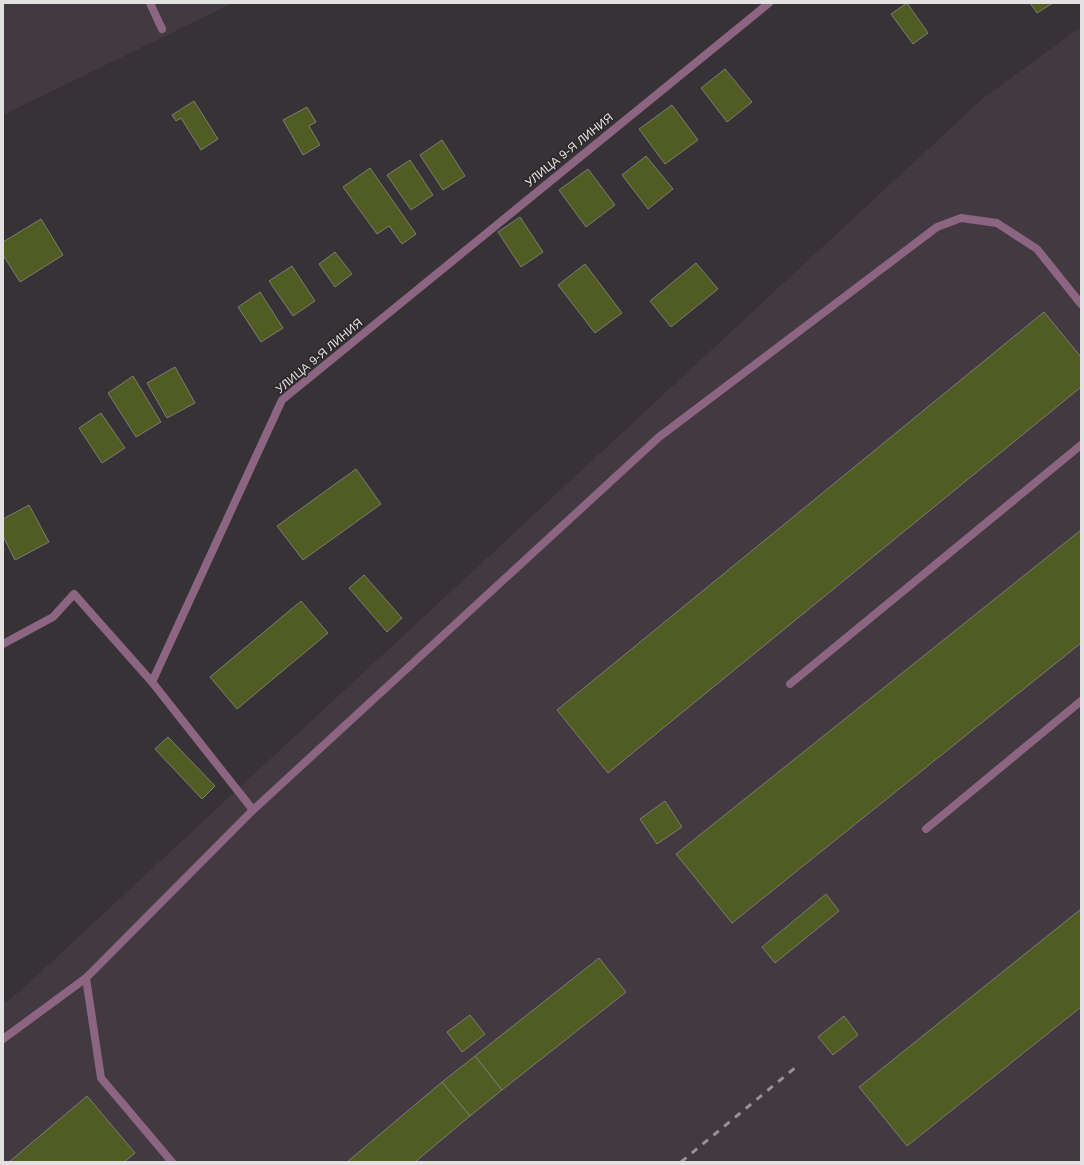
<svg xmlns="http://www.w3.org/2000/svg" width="1084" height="1165" font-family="Helvetica,sans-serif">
<rect width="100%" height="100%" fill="#373235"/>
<g fill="#433940">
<path d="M3 3H233L3 115Z"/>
<path d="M1081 27V1162H3V1004L20 991 982 99Z"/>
</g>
<g fill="#505c21" stroke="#7b7d77">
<path d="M907 3 928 33 913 44 891 14Z"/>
<path d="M1030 3H1053L1037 13Z"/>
<path d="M725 69 752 102 727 122 701 88Z"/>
<path d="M194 101 218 139 201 150 181 118 176 121 172 115Z"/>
<path d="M672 105 698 140 665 164 639 129Z"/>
<path d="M307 107 316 122 309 126 320 145 303 155 283 120Z"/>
<path d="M442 140 465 176 443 190 420 155Z"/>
<path d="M646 156 673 189 648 209 622 175Z"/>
<path d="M410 160 433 195 411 210 387 175Z"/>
<path d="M370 168 416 234 402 244 389 226 377 234 343 187Z"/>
<path d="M588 169 615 205 586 227 559 190Z"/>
<path d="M520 217 543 252 521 267 498 232Z"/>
<path d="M41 219 63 255 20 282 3 255V242Z"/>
<path d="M335 252 352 274 335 287 319 264Z"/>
<path d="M696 263 718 289 671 327 650 301Z"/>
<path d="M585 264 622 313 595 333 558 285Z"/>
<path d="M292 266 315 301 293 316 269 281Z"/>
<path d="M260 292 283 328 261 342 238 307Z"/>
<path d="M1044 312 1081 357V387L608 773 557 710Z"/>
<path d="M175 367 195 403 167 418 147 383Z"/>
<path d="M133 376 161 422 136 437 108 393Z"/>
<path d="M101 413 125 448 102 463 79 428Z"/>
<path d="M356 469 381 504 303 560 277 526Z"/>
<path d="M29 505 49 542 15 560 3 536V519Z"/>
<path d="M1081 530V643L732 923 676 854Z"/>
<path d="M364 575 402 618 387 632 349 588Z"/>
<path d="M301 601 328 633 237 709 210 677Z"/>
<path d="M168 737 215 786 202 799 155 749Z"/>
<path d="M665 801 682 827 657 844 640 819Z"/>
<path d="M826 894 839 911 775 963 762 947Z"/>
<path d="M1081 909V1007L907 1146 859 1087Z"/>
<path d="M599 958 626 992 502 1090 475 1056Z"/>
<path d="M470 1015 485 1034 462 1052 447 1032Z"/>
<path d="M844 1016 858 1035 833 1055 818 1037Z"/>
<path d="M475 1056 502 1090 470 1116 442 1082Z"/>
<path d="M442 1082 470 1116 415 1162H347Z"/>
<path d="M87 1096 135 1153 124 1162H9Z"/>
</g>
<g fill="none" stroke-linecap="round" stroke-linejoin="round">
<g stroke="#8c6582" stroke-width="8">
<path d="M150 3 162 29"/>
<path d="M790 684 1081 445"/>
<path d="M253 810 659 437 937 227 961 218 997 223 1037 249 1081 304"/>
<path d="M926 829 1081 701"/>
<path d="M86 978 101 1078 172 1162"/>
<path d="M3 1039 86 978 253 810 152 682"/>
</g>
<path stroke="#8c6582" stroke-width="8" d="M3 644 53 617 74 594 152 682 282 400 769 3"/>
<path stroke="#969295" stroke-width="3" stroke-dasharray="7 7" stroke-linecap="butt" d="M681 1162 796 1067"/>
</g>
<g text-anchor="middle" stroke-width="3.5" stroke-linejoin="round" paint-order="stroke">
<g font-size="12" fill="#e3e0e2" stroke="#2d282b">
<text transform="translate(569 150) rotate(-39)" y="4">УЛИЦА 9-Я ЛИНИЯ</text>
<text transform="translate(319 356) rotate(-40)" y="4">УЛИЦА 9-Я ЛИНИЯ</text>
</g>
</g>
<rect width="1084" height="1165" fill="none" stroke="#e3e0e2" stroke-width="8"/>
</svg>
